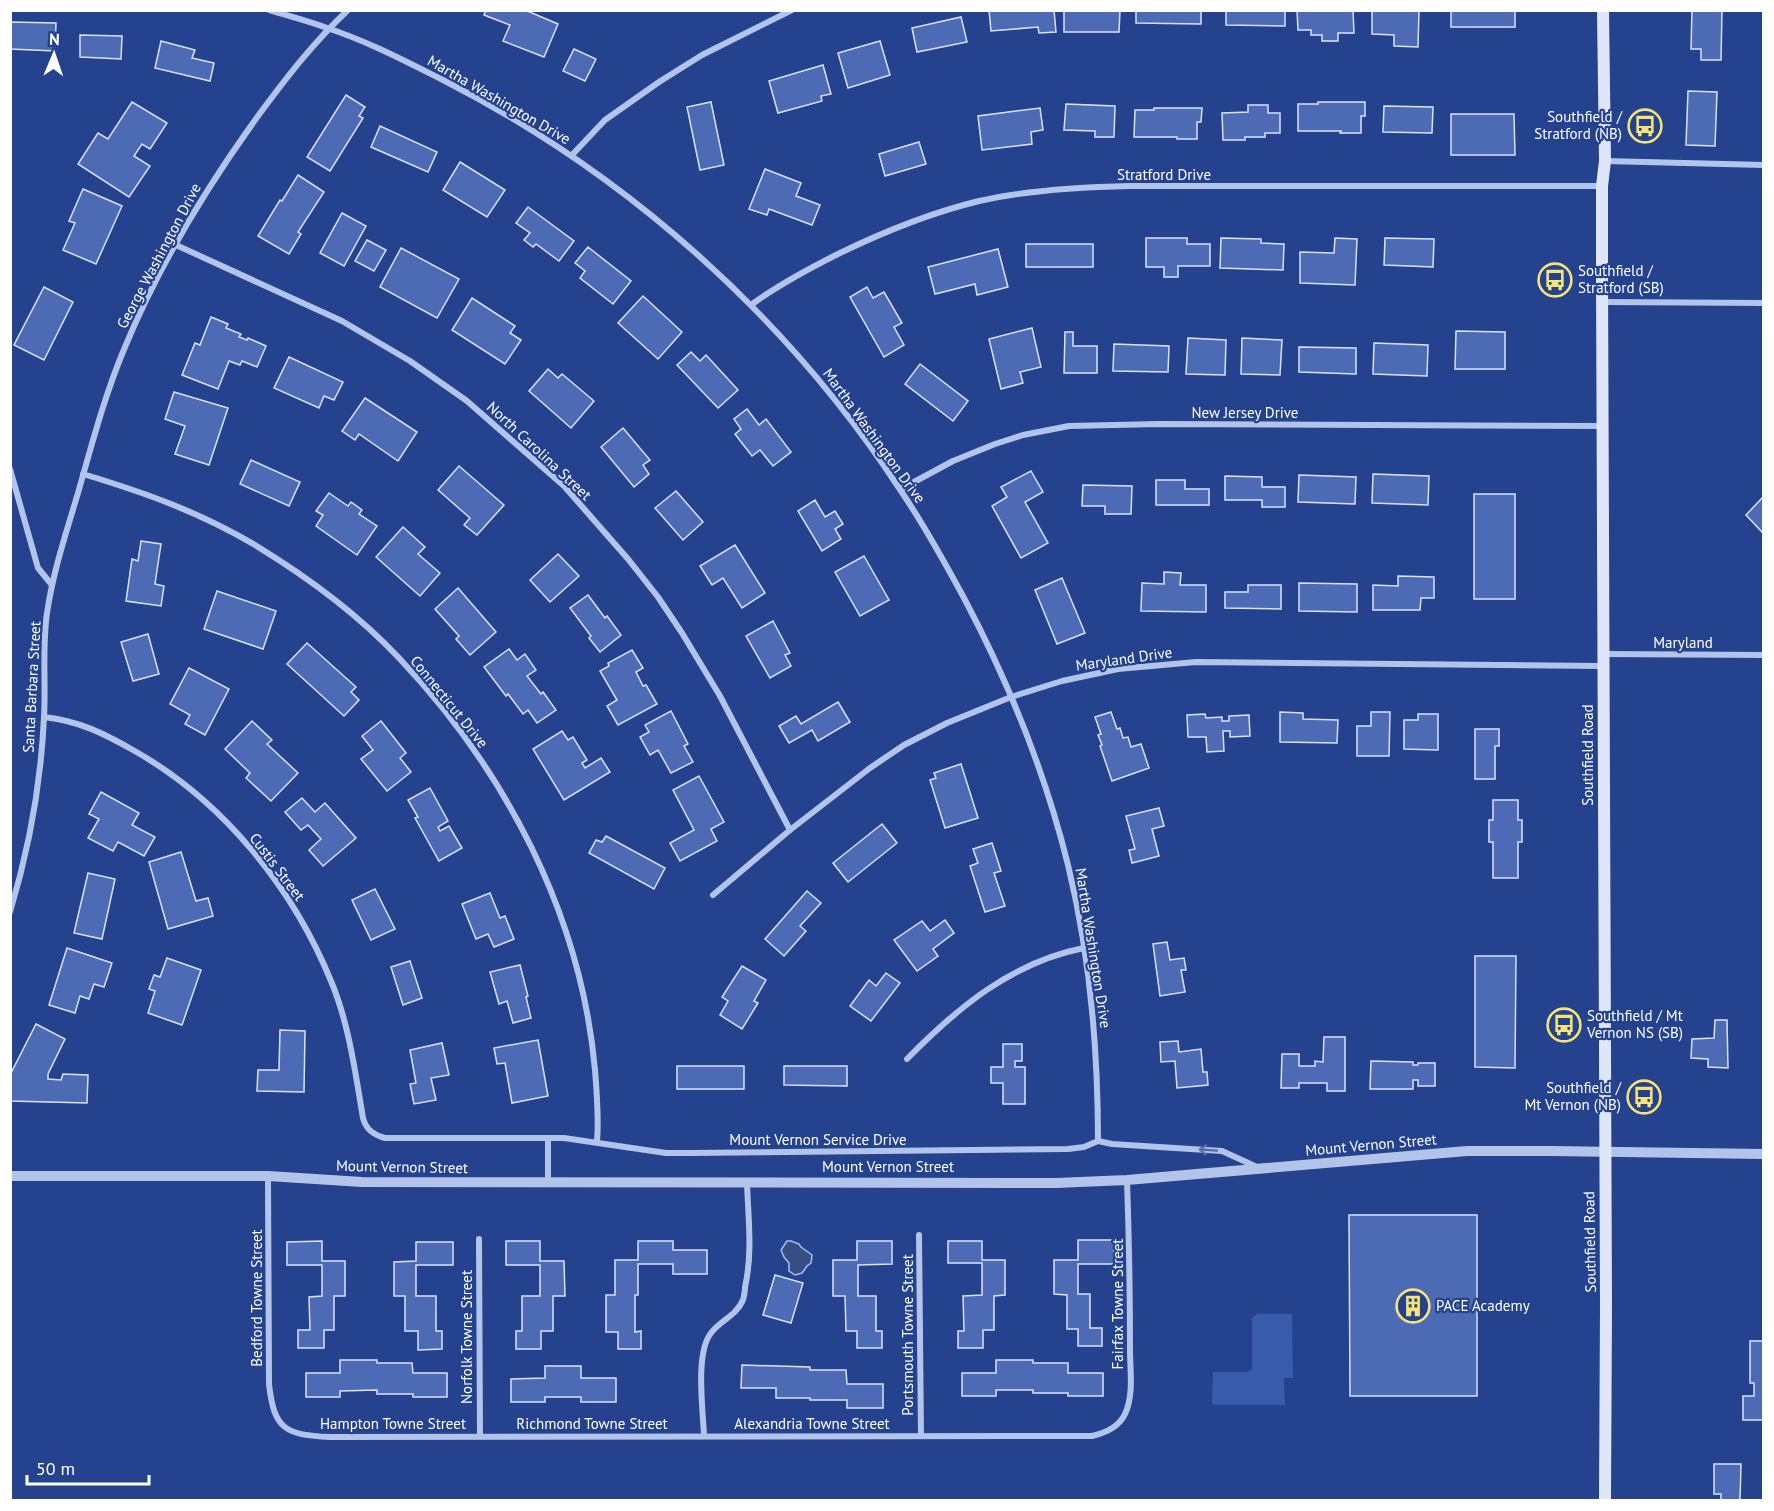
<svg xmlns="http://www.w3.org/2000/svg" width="1774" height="1511" font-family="'PT Sans',sans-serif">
<rect width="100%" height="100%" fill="#24428e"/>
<path fill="#385baa" d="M1257 1314H1292L1293 1378H1284L1285 1405H1214L1212 1403 1213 1372H1248L1252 1369V1318Z"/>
<path fill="#374d85" stroke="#a8bdec" stroke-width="1.5" d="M787 1241H791L799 1244 801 1247 812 1255 811 1263 807 1266 802 1273 795 1275 789 1271V1263L784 1257 781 1250Z"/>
<g fill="#4c6bb4" stroke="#d8e2f8" stroke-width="1.5">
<path d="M486 10H525L558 24 544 57 503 41 510 25 484 15Z"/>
<path d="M989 10H1054L1056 32 1039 33 1038 27 991 31Z"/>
<path d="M1064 10H1120L1119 32H1064Z"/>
<path d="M1136 10H1201V24L1136 23Z"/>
<path d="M1226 10H1285V26L1226 25Z"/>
<path d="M1297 10H1353L1354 33H1338V41H1322V35H1311V30H1298Z"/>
<path d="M1372 10H1419L1418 47 1394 46V35L1372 34Z"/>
<rect x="1451" y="10" width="64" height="17"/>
<path d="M1692 10H1722L1721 60H1701V49H1691Z"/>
<path d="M961 17 967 42 917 52 912 28Z"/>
<path d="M10 22 56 23 55 51 10 49Z"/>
<path d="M80 35 122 36 121 59 80 57Z"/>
<path d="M161 41 195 50 192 58 214 63 210 81 155 68Z"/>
<path d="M880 41 890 75 848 88 838 53Z"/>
<path d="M574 49 596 59 585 81 563 71Z"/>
<path d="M823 65 831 94 821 96 822 101 778 113 769 81Z"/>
<path d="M1688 91 1717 92 1715 146 1686 145Z"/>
<path d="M346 95 365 107 359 116 363 118 330 171 307 157Z"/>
<path d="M132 102 167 123 150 149 142 144 134 156 150 166 129 197 78 164 98 133 108 139Z"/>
<path d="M711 102 724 165 700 170 687 107Z"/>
<path d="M1318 102H1365V116H1361V133H1340L1341 131H1298V104H1318Z"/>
<path d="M1066 104 1115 106 1114 137H1095V131L1064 130Z"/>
<path d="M1248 105H1268V113H1280V133H1265V137H1245V140H1223L1222 113 1248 112Z"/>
<path d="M1384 106 1433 107 1432 133 1383 132Z"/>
<path d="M1040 108 1043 130 1031 132 1032 144 982 150 978 116Z"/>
<path d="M1154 108H1202L1201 122H1197V139H1177V137H1134L1135 110H1154Z"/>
<path d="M1451 114H1514L1515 155H1451Z"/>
<path d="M380 126 437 152 428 172 371 147Z"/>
<path d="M919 142 926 164 885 176 879 154Z"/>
<path d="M460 162 505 190 487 217 443 190Z"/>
<path d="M765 169 801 183 796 196 820 205 812 225 769 209 767 215 749 209Z"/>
<path d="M298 175 324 192 298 232 301 234 289 254 258 236 280 200 282 201Z"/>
<path d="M83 189 122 206 96 264 63 250 75 223 69 221Z"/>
<path d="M528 207 574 241 559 261 536 244 533 247 524 240 530 233 516 223Z"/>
<path d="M342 213 366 226 344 266 320 253Z"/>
<path d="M1146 238H1187V244H1210V266H1178V277H1164V267H1146Z"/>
<path d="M1221 238 1261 239V243L1284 244 1283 270 1220 268Z"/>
<path d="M1335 238 1357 239 1355 285 1300 283V252L1334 253Z"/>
<path d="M1385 238 1434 239 1433 267 1384 265Z"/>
<path d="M367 240 386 250 374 271 355 261Z"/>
<rect x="1026" y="244" width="67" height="23"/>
<path d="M588 247 631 281 613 304 580 278 585 271 575 263Z"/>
<path d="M401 248 459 279 437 318 380 287Z"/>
<path d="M998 249 1008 287 977 295 975 284 935 294 928 267Z"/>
<path d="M44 287 73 302 44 360 14 345Z"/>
<path d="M867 287 873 298 884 292 902 323 894 327 904 345 884 357 850 297Z"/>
<path d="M643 296 682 332 658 359 618 323Z"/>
<path d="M472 298 515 326 510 333 521 340 505 364 452 330Z"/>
<path d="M211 317 228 324 226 328 241 334 239 337 247 340 248 338 266 346 257 367 242 361 240 365 229 361 218 389 182 375 195 343 200 345Z"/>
<path d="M1032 328 1041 367 1020 372 1023 383 1001 389 989 339Z"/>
<path d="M1456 331 1505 332V369H1455Z"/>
<path d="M1065 332H1073V346H1097V373H1064Z"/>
<path d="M1188 338 1226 340 1225 375 1186 374Z"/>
<path d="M1242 338 1282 340 1280 375 1241 374Z"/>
<path d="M1374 343 1428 345 1427 376 1373 374Z"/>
<path d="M1114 344 1169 346 1168 372 1113 371Z"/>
<path d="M1299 347 1356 348V374L1299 372Z"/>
<path d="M691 352 700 361 706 355 738 390 718 408 677 365Z"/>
<path d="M289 357 343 382 334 400 324 396 319 408 274 388Z"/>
<path d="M920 364 968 401 953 421 905 384Z"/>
<path d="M548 369 558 378 562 374 594 401 571 428 529 391Z"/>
<path d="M174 392 228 408 209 465 175 454 185 426 165 419Z"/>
<path d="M365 398 417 432 398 461 359 434 355 440 342 431Z"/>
<path d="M747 409 759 425 766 419 791 452 773 466 760 450 752 456 735 434 741 429 734 419Z"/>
<path d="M623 428 650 460 643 465 649 474 634 487 601 447Z"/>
<path d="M251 460 300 482 289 506 240 484Z"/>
<path d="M459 466 504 505 477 535 464 525 470 518 438 490Z"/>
<path d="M1031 471 1043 492 1025 502 1048 543 1021 558 992 506 1007 497 1001 487Z"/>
<path d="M1373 474 1429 476 1428 505 1372 503Z"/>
<path d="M1299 475 1356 477 1355 504 1298 502Z"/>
<path d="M1225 476 1262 477V487H1285V507H1262V500H1225Z"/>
<path d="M1156 480H1185V489H1209V505H1156Z"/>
<path d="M1083 485 1132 486 1131 514H1105V506H1082Z"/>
<path d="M676 491 703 522 683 540 655 508Z"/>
<path d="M329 493 348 506 351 502 362 510 359 514 377 526 357 555 316 526 323 515 316 511Z"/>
<rect x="1474" y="494" width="41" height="105"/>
<path d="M1764 496V534L1746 515Z"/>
<path d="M815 500 825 517 835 511 843 524 835 529 841 539 822 551 798 511Z"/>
<path d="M403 527 425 547 418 554 440 573 420 596 376 557Z"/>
<path d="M141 541 161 544 155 584 164 586 161 606 126 601 132 559 138 561Z"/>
<path d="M735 545 765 593 742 608 723 578 712 585 700 566Z"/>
<path d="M558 554 579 576 550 602 530 580Z"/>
<path d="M864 556 889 600 860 616 835 572Z"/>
<path d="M1164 572 1181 573 1180 585H1206V612L1141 611 1142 583 1164 584Z"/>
<path d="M1398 576 1434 577V598H1421L1420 610H1373V585L1398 586Z"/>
<path d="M1062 578 1085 633 1057 644 1035 590Z"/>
<path d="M1299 583 1357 584V612L1299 611Z"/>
<path d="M1248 585H1281V609L1225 608V592H1248Z"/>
<path d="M458 588 496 632 470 655 456 639 459 636 435 609Z"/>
<path d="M217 591 276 611 263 649 204 629Z"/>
<path d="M588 595 605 618 607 616 621 635 600 652 589 638 591 636 570 608Z"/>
<path d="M773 621 790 653 785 655 791 666 770 678 746 636Z"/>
<path d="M148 634 159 674 133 681 121 642Z"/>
<path d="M307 643 356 687 351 692 359 700 344 716 287 664Z"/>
<path d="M509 649 517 660 525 654 536 670 527 676 541 694 543 692 556 710 537 723 528 710 523 714 508 694 506 696 484 667Z"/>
<path d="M632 650 643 668 636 672 643 686 646 685 657 704 618 725 607 706 617 700 600 671 609 666 608 663Z"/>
<path d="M189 668 229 689 205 735 185 724 190 715 170 704Z"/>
<path d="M838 702 850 722 818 741 812 730 789 743 779 726 796 716 801 724Z"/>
<path d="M671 711 688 744 684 746 693 762 671 773 658 750 650 755 640 737 649 732 645 725Z"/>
<path d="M1111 712 1117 729 1120 728 1123 738 1128 737 1131 747 1141 744 1149 768 1112 781 1100 746 1102 745 1098 735 1101 734 1095 717Z"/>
<path d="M1280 712 1303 713V719L1338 720 1337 743 1280 742Z"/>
<path d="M1371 712H1390L1389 756H1357V726H1371Z"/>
<path d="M1205 714 1206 718 1222 717V721H1229V716L1249 715 1250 736 1230 737V731H1223L1224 751 1207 752 1206 737H1188L1187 715Z"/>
<path d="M1418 714H1438V750L1404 749V720H1418Z"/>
<path d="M252 721 272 740 267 744 298 773 271 801 246 778 250 773 225 749Z"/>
<path d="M381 721 406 753 400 758 411 772 387 791 361 759 373 750 362 736Z"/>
<path d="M1475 729H1499V746H1495V779H1475Z"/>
<path d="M562 731 568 740 573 737 587 760 582 763 585 768 601 758 610 772 564 800 533 749Z"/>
<path d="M961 764 978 818 945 828 930 780 936 778 934 773Z"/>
<path d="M699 776 724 822 711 829 717 841 680 861 670 843 694 830 673 790Z"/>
<path d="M430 788 448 821 438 827 440 831 449 826 462 848 439 861 415 818 418 817 408 800Z"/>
<path d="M101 792 139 813 132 825 155 837 144 856 118 842 113 851 88 838 99 819 89 814Z"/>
<path d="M302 798 315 812 325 803 356 838 323 866 309 850 321 839 308 825 301 830 285 812Z"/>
<path d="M1493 800H1518V820H1522V842H1518V878H1493V842H1489V820H1493Z"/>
<path d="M1159 808 1164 826 1152 829 1159 856 1132 863 1129 850 1135 849 1126 816Z"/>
<path d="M882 824 897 843 848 882 833 863Z"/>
<path d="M606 836 665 868 654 889 589 853 596 840 602 842Z"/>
<path d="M992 843 1001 871 994 873 1005 906 985 912 970 866 978 863 973 849Z"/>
<path d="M181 852 196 901 208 898 213 916 168 929 149 862Z"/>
<path d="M88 873 115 879 102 939 74 933Z"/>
<path d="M375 889 395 929 371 940 352 900Z"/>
<path d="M807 891 821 903 800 926 806 931 784 956 765 939Z"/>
<path d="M490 893 500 918 505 916 514 939 494 947 488 934 476 939 462 904Z"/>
<path d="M945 920 954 933 933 949 938 956 917 971 894 940 922 921 930 931Z"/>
<path d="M1167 942 1170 960 1184 958 1186 970H1181L1185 992 1160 996 1153 944Z"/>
<path d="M67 948 112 963 104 987 94 984 89 999 80 996 75 1013 49 1005Z"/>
<path d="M1475 956H1516L1515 1068 1475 1067Z"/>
<path d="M167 958 201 970 182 1025 148 1013 155 991 149 989 154 975 160 977Z"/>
<path d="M410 961 422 998 403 1005 391 967Z"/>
<path d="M520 965 528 996 526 997 531 1018 513 1023 507 1001 499 1004 490 972Z"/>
<path d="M742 966 766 980 754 1001 758 1003 742 1029 720 1015 728 1001 722 997Z"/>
<path d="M886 973 900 983 871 1021 850 1006 869 980 876 986Z"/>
<path d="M1715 1020H1727L1728 1068 1708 1067V1059L1691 1058 1692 1039 1714 1038Z"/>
<path d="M36 1024 65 1039 48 1074V1079L61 1080 63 1074 88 1075 87 1103 10 1101V1075Z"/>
<path d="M280 1030 305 1031 304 1092 257 1091 258 1070H279Z"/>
<path d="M1324 1037H1345V1091H1327V1083H1299V1088H1281L1282 1054H1299V1066H1315V1061L1323 1062Z"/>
<path d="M538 1040 548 1096 512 1103 505 1063 497 1064 494 1048Z"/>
<path d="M1178 1041 1179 1052 1201 1049 1203 1072H1207L1208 1085 1177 1088 1175 1061 1161 1062 1160 1042Z"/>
<path d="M442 1043 449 1075 431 1078 436 1100 414 1104 410 1084 416 1083 410 1050Z"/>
<path d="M1003 1044H1022V1061H1015V1067H1025V1104H1003V1083H991V1067H1003Z"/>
<path d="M1371 1061 1413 1062V1065H1418V1063H1435V1086H1418V1080H1413V1089H1370Z"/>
<rect x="677" y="1066" width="67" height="23"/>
<path d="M784 1066H847V1086L784 1085Z"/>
<path d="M1349 1215H1477V1396H1350Z"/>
<path d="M1078 1240H1114V1264H1078V1294H1090V1328H1102V1346H1078V1329H1067V1295L1054 1294V1260H1078Z"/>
<path d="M322 1241V1261H345V1296H334V1330H324V1348H298V1330H310L309 1297 322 1296V1265H287V1242Z"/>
<path d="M506 1241H540V1261H564L565 1296H553V1331H541V1349H516V1331H522V1296H540V1265H506Z"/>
<path d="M638 1241H673V1250H707V1274H673V1264H638V1295H635V1332L641 1331V1349H618V1332H606V1295H615V1260H638Z"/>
<path d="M857 1241H892V1264L858 1265V1296H876V1331H882V1348H857V1331H846L845 1296H833V1260H857Z"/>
<path d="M948 1241H982V1260H1005V1295L994 1296V1330H983V1348H958V1331H964L963 1296 982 1295V1263H948Z"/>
<path d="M416 1242H453V1265H416V1296H436V1331H442V1349L418 1350V1331H405V1296H394V1262L416 1261Z"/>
<path d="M775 1275 803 1283 791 1323 763 1315Z"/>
<path d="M1750 1341H1764V1420H1743V1396H1754V1383H1750Z"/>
<path d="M340 1360H377V1363H412L413 1373H447V1397H413V1394H377V1390L340 1391V1397H306V1373H340Z"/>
<path d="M996 1360H1033V1363H1068V1373H1103V1396H1068V1393H1033V1390H996V1396H962V1373H996Z"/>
<path d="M742 1365 810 1367V1370H846L847 1384H883V1408H847V1400H810V1398H776V1388H741Z"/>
<path d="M545 1366H581V1378H616V1402H581V1397H545V1402H511V1379L545 1378Z"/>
<path d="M1714 1464H1741L1740 1500H1721V1494H1714Z"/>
</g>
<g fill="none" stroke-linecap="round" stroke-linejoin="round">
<g stroke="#b3c4eb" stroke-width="6">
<path d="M269 10C288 16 308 21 327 28 367 41 405 61 443 80 627 174 786 316 899 488 923 523 944 561 964 598 1009 683 1045 772 1068 865 1090 955 1098 1048 1098 1141"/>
<path d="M572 155 605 120 659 82 702 55 792 10"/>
<path d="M1605 161 1764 165"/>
<path d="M176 245 342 321 410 361 467 401 564 486 628 559 658 597 682 633 720 696 790 830"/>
<path d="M1602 302 1764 303"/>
<path d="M751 305C778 285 808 269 838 254 883 232 930 213 979 201 1028 190 1079 187 1130 186H1602"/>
<path d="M10 469 38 568 52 585"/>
<path d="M83 474C146 493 199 512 255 545 306 576 358 614 399 658 505 770 581 914 595 1070 597 1094 599 1118 597 1142"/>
<path d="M901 489 953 461 995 444 1023 435 1069 426 1159 424 1602 426"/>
<path d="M1603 654 1764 655"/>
<path d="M44 717C79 721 103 733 133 750 222 800 292 886 331 981 349 1024 355 1071 363 1118 366 1130 374 1135 385 1138H564L666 1153H690L1068 1149 1084 1147 1098 1141 1112 1144 1222 1151 1257 1167"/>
<path d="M713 895 790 830 870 768 904 745 947 723 1011 697 1062 681 1118 669 1196 662 1602 666"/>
<path d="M10 912C29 849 41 783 44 717 46 683 42 647 47 613 53 572 66 533 78 493 92 444 105 394 125 347 159 265 206 188 258 116 286 78 313 43 348 10"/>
<path d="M907 1059C957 1008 1012 962 1084 948"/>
<path d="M268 1176 269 1384C274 1430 286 1435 330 1437L1092 1436C1105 1433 1119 1427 1125 1414 1134 1395 1130 1370 1130 1350 1130 1293 1129 1237 1127 1180"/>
<path d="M548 1182V1138"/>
<path d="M919 1235 921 1436"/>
<path d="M479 1239 480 1436"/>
<path d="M704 1436C703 1410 695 1353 711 1333 721 1320 736 1316 743 1300 744 1296 745 1291 745 1287 753 1252 748 1217 747 1182"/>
</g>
<path stroke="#b3c4eb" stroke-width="10" d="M10 1176H268L362 1182 1056 1183 1127 1180 1467 1151H1550L1764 1154"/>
<path stroke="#dfe6f9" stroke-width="12" d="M1603 10 1605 161 1602 186V275L1606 1305 1605 1500"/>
</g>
<defs><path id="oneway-shaft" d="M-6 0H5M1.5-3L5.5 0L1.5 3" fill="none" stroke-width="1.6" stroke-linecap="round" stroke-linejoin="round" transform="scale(1.5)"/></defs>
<use stroke="#5670af" href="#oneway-shaft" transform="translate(1208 1150) rotate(-176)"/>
<defs>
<symbol id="bus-ring" viewBox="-11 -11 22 22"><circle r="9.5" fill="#24428e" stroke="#f6e477" stroke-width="1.5"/><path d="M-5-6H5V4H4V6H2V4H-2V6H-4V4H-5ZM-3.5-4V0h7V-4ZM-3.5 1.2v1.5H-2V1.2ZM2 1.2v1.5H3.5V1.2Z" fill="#f6e477"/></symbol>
<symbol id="building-ring" viewBox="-11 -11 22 22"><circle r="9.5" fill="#24428e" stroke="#f6e477" stroke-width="1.5"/><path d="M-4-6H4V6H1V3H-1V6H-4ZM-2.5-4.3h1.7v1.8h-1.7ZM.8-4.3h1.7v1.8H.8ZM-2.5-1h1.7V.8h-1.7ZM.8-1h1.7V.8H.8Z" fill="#f6e477"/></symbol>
</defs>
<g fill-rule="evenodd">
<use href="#bus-ring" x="1626" y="107" width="38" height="38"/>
<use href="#bus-ring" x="1536" y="261" width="38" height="38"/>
<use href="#bus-ring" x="1545" y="1006" width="38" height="38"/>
<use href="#bus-ring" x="1625" y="1078" width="38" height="38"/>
<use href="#building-ring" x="1394" y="1287" width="38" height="38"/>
</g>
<g text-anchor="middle" stroke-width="4.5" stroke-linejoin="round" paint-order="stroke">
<g font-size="15" fill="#fff" stroke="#24428e">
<text transform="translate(499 100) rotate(30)" y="5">Martha Washington Drive</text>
<text x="1164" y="180">Stratford Drive</text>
<text transform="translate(159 256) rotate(-62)" y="5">George Washington Drive</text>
<text x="1245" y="418">New Jersey Drive</text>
<text transform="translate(874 436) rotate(54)" y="5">Martha Washington Drive</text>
<text transform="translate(539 451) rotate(43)" y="5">North Carolina Street</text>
<text x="1683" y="648">Maryland</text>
<text transform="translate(1124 659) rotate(-8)" y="5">Maryland Drive</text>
<text transform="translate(32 687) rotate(-87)" y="5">Santa Barbara Street</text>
<text transform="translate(449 702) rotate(51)" y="5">Connecticut Drive</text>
<text transform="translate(1588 755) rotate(-90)" y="5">Southfield Road</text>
<text transform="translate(277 867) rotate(53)" y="5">Custis Street</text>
<text transform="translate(1093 948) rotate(81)" y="5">Martha Washington Drive</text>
<text x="818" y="1145">Mount Vernon Service Drive</text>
<text transform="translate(1371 1145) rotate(-5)" y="5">Mount Vernon Street</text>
<text transform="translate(402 1167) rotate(1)" y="5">Mount Vernon Street</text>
<text x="888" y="1172">Mount Vernon Street</text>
<text transform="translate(1590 1242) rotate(-91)" y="5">Southfield Road</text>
<text transform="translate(257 1298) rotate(-90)" y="5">Bedford Towne Street</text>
<text transform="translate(1118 1304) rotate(-90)" y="5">Fairfax Towne Street</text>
<text transform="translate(908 1335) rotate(-90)" y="5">Portsmouth Towne Street</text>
<text transform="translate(467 1337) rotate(-90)" y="5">Norfolk Towne Street</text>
<text x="393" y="1429">Hampton Towne Street</text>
<text x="592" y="1429">Richmond Towne Street</text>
<text x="812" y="1429">Alexandria Towne Street</text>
</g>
<g font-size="15" fill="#fff" stroke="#24428e" text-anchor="start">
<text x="1622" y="122" text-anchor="end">Southfield /<tspan x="1622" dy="17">Stratford (NB)</tspan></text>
<text x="1578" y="276">Southfield /<tspan x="1578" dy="17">Stratford (SB)</tspan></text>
<text x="1587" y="1021">Southfield / Mt<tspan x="1587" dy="17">Vernon NS (SB)</tspan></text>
<text x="1621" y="1093" text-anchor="end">Southfield /<tspan x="1621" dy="17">Mt Vernon (NB)</tspan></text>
<text x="1436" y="1311">PACE Academy</text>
</g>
</g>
<rect width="1774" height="1511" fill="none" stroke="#ffffff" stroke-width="24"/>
<g transform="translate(54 54) rotate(2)" stroke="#24428e" stroke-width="4.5" paint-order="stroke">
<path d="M0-4.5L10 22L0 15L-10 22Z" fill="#ffffff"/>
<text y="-9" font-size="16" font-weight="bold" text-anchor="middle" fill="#ffffff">N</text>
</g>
<path d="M27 1475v9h122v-9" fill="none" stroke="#ffffff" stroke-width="3"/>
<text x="36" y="1475" font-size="18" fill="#ffffff" stroke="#24428e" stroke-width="4.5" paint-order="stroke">50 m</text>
</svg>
